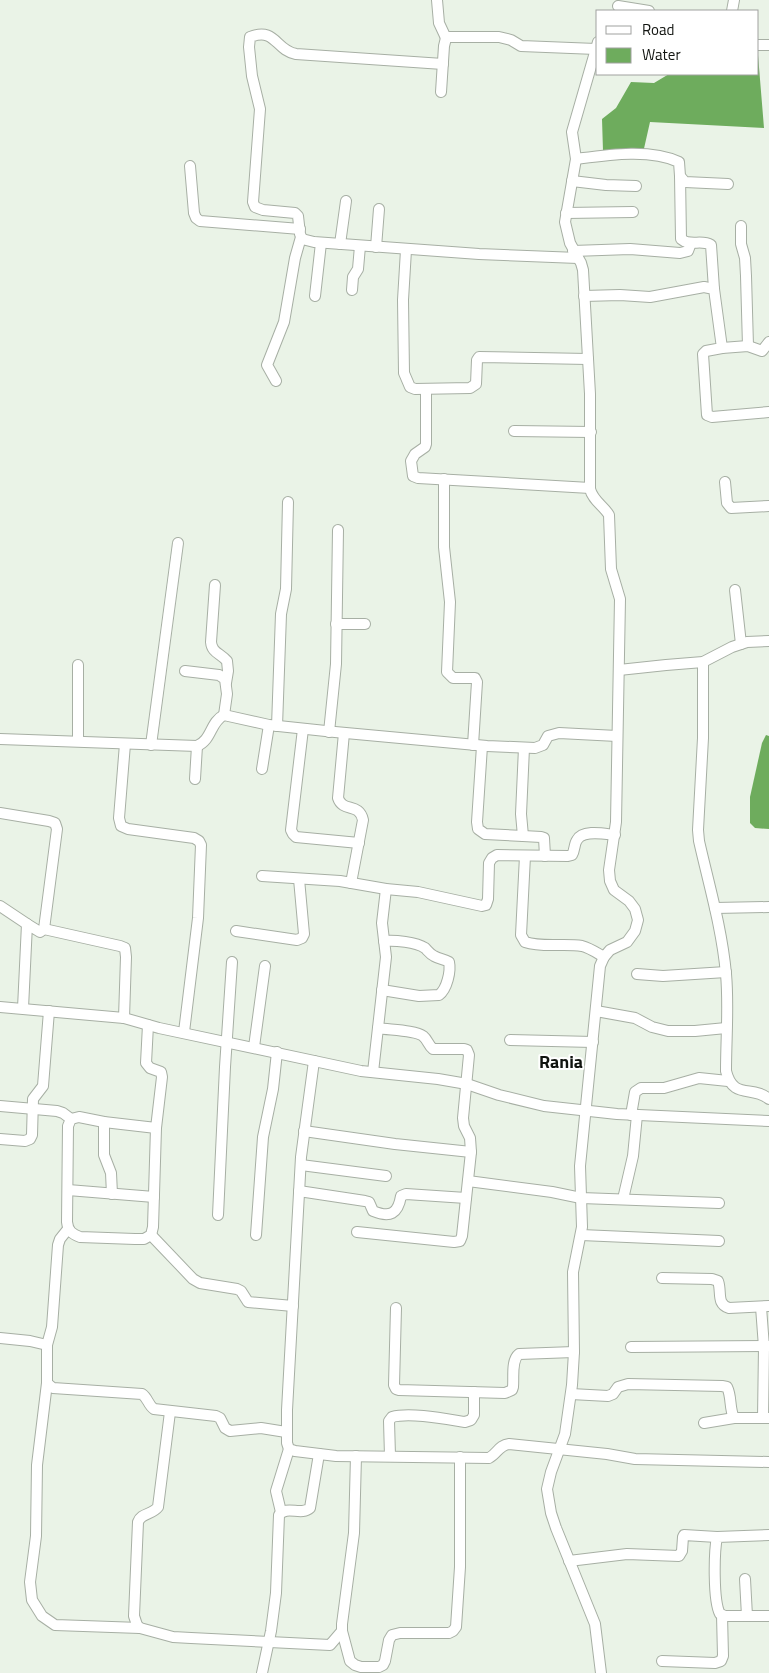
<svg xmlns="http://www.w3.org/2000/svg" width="769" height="1673" font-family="'Titillium Web',sans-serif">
<rect width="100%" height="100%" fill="#eaf3e7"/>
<g fill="#6eac5d">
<path d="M758 55 764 128 650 122 643 153 603 151 602 119 616 108 631 82 654 83 669 74H758Z"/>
<path d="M766 735 769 736V829L755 828 750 823V797L762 743Z"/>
</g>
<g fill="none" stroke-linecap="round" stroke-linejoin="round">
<defs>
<g id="minor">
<path d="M437 0 439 23 446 38"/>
<path d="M618 6 649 11"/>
<path d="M732 11 734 0"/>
<path d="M598 42 572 132 576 159 565 222 570 243 581 263 583 270 590 394V489C593 501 603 505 609 515L611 569 620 599 616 822 609 870 610 881 614 890 629 901 635 909 638 920 635 931 627 942 610 950 604 957 600 966 580 1166 582 1227 573 1272 574 1352 572 1385 565 1434 551 1472 547 1489 551 1513 556 1528 595 1624 601 1673"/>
<path d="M758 45H769"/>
<path d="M443 64 296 54C275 50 276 27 250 37L249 47 252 76 260 109 253 202 255 207 263 210 295 213 298 216 300 234 302 239 314 242 479 254 578 258"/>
<path d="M441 92 444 46 446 38 449 37H499L511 40 521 46 596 49"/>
<path d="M576 159C606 155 650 148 679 162L680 176 685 182 728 184"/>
<path d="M190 166 194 213 196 218 200 221 300 229"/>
<path d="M680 176 681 239C690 247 701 239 711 245L714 289"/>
<path d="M572 181 606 185 636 186"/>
<path d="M566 213 633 212"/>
<path d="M741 226V244L745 258 746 276 748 346"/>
<path d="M340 244 346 201"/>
<path d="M376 247 379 209"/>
<path d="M406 250 403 300 404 373 410 387 415 389 470 388 476 384 477 360 479 357 588 359"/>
<path d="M573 251 630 249 680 253 688 251 691 243"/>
<path d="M352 290 353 277 358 269 360 246"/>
<path d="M315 296 321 243"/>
<path d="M584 296 620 295 650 297 704 287 714 289 722 348 706 351 703 354 707 415 712 417 769 412"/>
<path d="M722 348 748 346 762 351 769 342"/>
<path d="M276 381 267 365 284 322 295 258 301 237"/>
<path d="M426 389V444L425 447 415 454 411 461 413 476 418 478 590 488"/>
<path d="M514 431 591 432"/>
<path d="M444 479V547L450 602 447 672 453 678H475L477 682 473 745"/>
<path d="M725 482 727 503 731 508 769 506"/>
<path d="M215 585 211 642C212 653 220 653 227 661L228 671 226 683"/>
<path d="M735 590 741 644"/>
<path d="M336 624H365"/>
<path d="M703 662V738L698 830 699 841C709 885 722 929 726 974 729 1006 726 1038 726 1071 733 1100 752 1085 769 1099"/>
<path d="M78 665V741"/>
<path d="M619 670 666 665 703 662 732 647 747 642 769 641"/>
<path d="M185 671 219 675 225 679 227 694 224 715"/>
<path d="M277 726 281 614 286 589 288 502"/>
<path d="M303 729 291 830 293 834 296 837 359 843"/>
<path d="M329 732 336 664 338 530"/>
<path d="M344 733 338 798C343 813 359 802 363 820L351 883"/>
<path d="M0 739 197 746C212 740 210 722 224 715L269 725 335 732 487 746 535 748 543 745 548 736 559 733 617 736"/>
<path d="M125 744 119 818 121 826 128 829 194 838 199 841 201 845 198 918 184 1032"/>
<path d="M151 745 178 543"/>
<path d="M482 746 477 822 478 829 485 834 523 836 521 814 524 748"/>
<path d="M262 769 269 725"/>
<path d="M195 779 197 746"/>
<path d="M0 813 49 821 55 823 57 829 44 929 40 932 27 924 23 1008"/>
<path d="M523 836 541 837 544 838 545 856"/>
<path d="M525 856 521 935 525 942C543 948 563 943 582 946 590 948 597 953 604 957"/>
<path d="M262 876 340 881 386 889 418 892 482 906 486 905 488 899 489 863 492 858 497 855 568 856 572 855C575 850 574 844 577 840 583 829 605 834 615 835"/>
<path d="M0 906 27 924"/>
<path d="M715 908 769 907"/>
<path d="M44 929 120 946 125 948 126 957 124 1018"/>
<path d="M236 931 297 940 302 938 304 934 299 879"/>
<path d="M637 974 663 976 726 972"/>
<path d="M382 990 419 996 439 995C447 989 451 971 449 962 444 959 439 959 434 956 430 954 428 951 425 948 416 942 395 940 384 941"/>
<path d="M0 1007 124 1018 159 1028 361 1071 438 1079 467 1084 499 1095 544 1106 617 1114 769 1121"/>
<path d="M596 1011 635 1018 652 1027 668 1031H695L726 1028"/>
<path d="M148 1025 146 1063 150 1068 161 1072 162 1077 156 1128 153 1227 151 1235 144 1239H135L80 1237C72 1234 68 1231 67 1222L68 1126 71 1119 79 1117 104 1122 156 1128"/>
<path d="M510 1040 593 1042"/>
<path d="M254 1047 265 966"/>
<path d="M314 1061 301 1157 287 1410V1443L289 1449 295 1451 336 1456 489 1458C497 1454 499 1445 509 1444L607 1454 635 1459 769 1462"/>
<path d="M373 1072 386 957 382 923 386 889"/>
<path d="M0 1106 57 1111 63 1113 71 1119"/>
<path d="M631 1115 635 1092 641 1088H664L699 1078 728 1081"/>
<path d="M104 1122V1155L111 1173 112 1194"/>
<path d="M304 1131 395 1144 471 1152"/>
<path d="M0 1139 25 1141 30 1139 32 1135 33 1099 43 1086 49 1011"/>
<path d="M301 1165 386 1176"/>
<path d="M468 1181 552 1192 581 1198 719 1203"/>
<path d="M68 1190 154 1197"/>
<path d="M299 1191 365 1201 369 1202 373 1211C390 1218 398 1214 401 1196L406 1194 466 1198"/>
<path d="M623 1199 633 1156 637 1115"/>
<path d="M218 1215 225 1067 232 962"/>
<path d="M68 1229 60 1239 58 1245 52 1327 47 1345V1383L53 1388 142 1394C148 1398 148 1405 154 1409L216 1416 220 1418 225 1428 230 1431 261 1428 286 1432"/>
<path d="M357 1232 454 1242 460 1241 462 1236 471 1152 470 1138 464 1126 463 1118 469 1055 467 1050 464 1049H433C428 1045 428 1040 423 1036 415 1030 389 1030 378 1028"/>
<path d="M151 1235 193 1279 200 1283 237 1289 241 1291 248 1302 293 1306"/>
<path d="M256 1235 263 1137 273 1089 277 1052"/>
<path d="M581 1235 719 1241"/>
<path d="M662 1278 712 1279 718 1281C722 1292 716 1304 729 1308L769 1306"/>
<path d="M761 1307 764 1347 763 1418"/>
<path d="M396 1308 394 1385 396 1389 399 1390 505 1393 512 1390 513 1387C514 1377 511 1360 519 1354L574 1352"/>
<path d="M0 1338 30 1341 47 1345"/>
<path d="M631 1347 769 1346"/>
<path d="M47 1383 37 1465 36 1536 30 1582 32 1600 42 1616 55 1625 140 1628"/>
<path d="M571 1394 608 1396 613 1394 618 1387 628 1384 722 1386 727 1387C732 1397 729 1408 734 1418H769"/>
<path d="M170 1412 158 1507C152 1515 141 1513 138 1522L134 1616 137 1625 140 1628 173 1637 191 1638 330 1645 342 1631"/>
<path d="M704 1423 734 1418"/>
<path d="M356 1456 354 1533 342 1624V1631L350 1661 355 1665 361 1667H379L383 1665 385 1661 389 1640 392 1635 400 1633H449L453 1631 456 1627 460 1567V1457"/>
<path d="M390 1456 389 1421 392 1417C410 1412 446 1419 465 1422L471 1420 474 1415V1392"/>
<path d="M281 1512 276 1491 289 1449"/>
<path d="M769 1535 717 1537C714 1552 713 1601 720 1614L725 1616H769"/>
<path d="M569 1561 627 1554 679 1556 682 1551 683 1537 684 1535 717 1537"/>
<path d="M745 1579 747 1616"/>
<path d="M662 1661 715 1663 721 1661 723 1656 722 1615"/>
<path d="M262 1673 271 1631 276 1593 279 1515C287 1505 301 1516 310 1508L319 1454"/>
</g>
</defs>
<use href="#minor" stroke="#a7afa4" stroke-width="12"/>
<use href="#minor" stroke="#fff" stroke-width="10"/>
</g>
<g text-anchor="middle" stroke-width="4" stroke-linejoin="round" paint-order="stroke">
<g font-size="18" font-weight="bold" fill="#111410" stroke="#fff">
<text x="561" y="1068">Rania</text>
</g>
</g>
<rect x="596" y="10" width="162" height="65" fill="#ffffff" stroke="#a0a19f"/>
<rect x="606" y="26" width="25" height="8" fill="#ffffff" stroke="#a0a19f"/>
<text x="642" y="35" font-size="15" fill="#111410">Road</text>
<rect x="606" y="48" width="25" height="15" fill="#6eac5d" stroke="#a0a19f"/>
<text x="642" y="60" font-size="15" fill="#111410">Water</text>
</svg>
